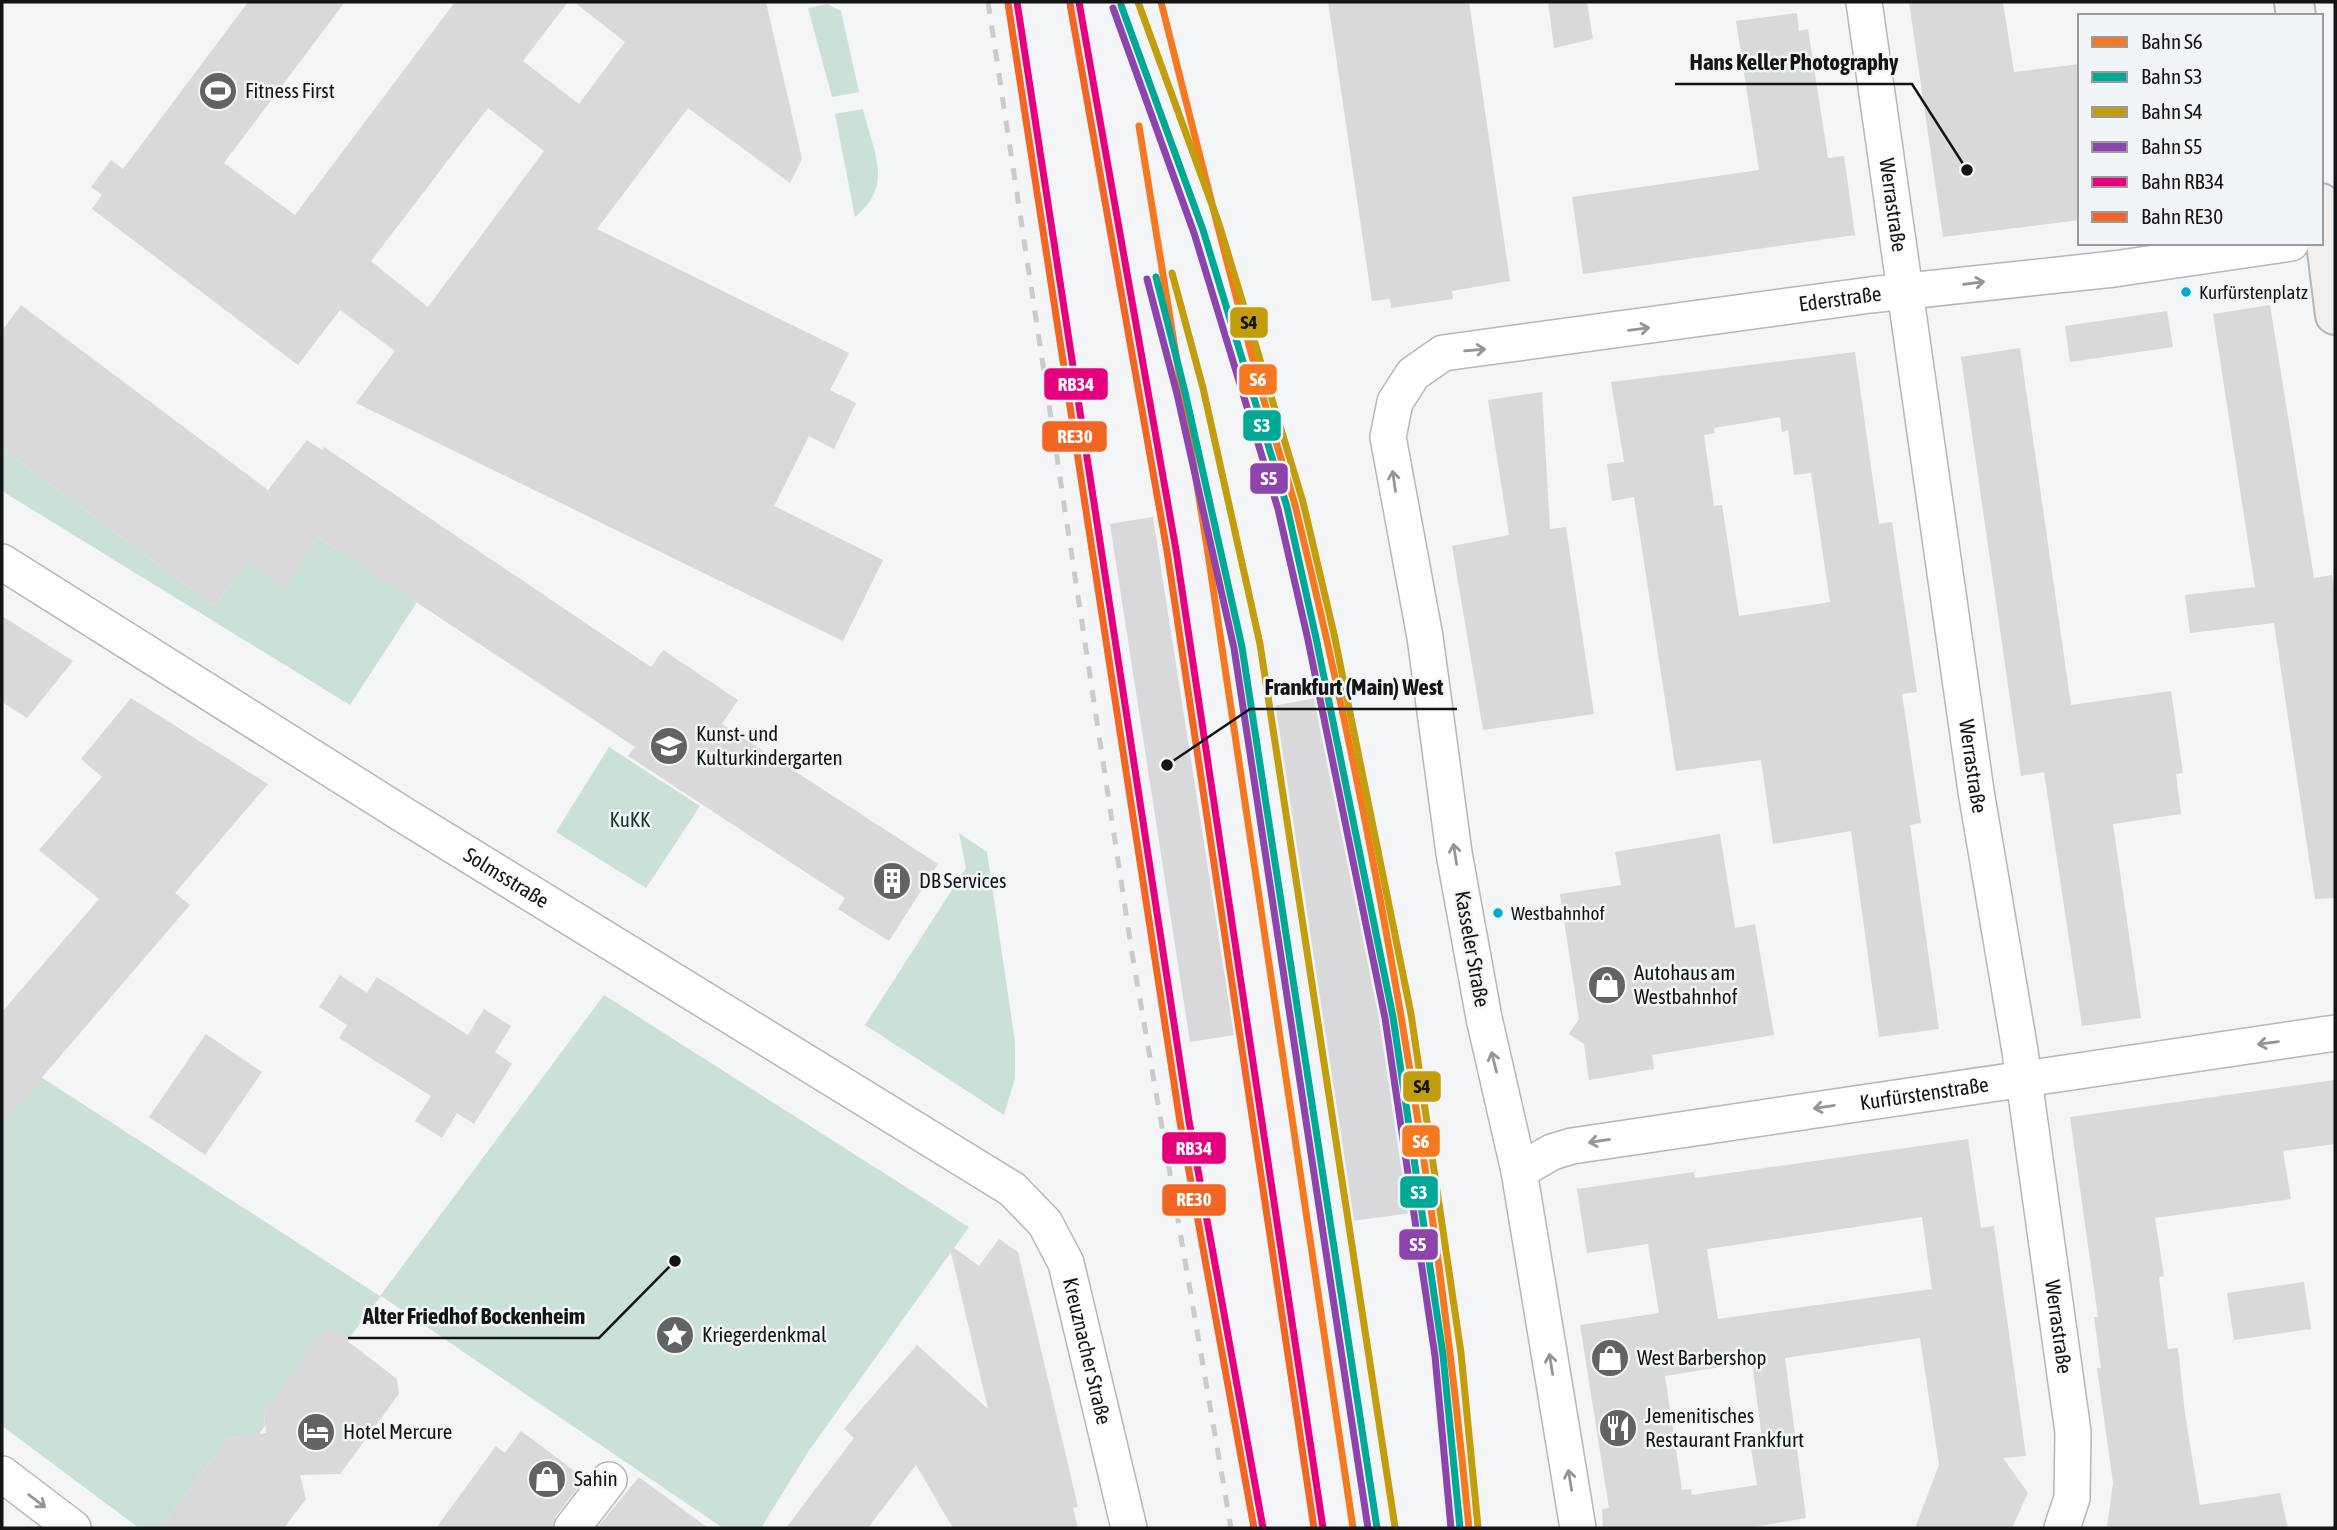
<svg xmlns="http://www.w3.org/2000/svg" width="2337" height="1530" font-family="'Asap Condensed',sans-serif">
<rect width="100%" height="100%" fill="#f3f5f7"/>
<g fill="#cbe1d7">
<path d="M827 4 841 11 859 92 832 97 808 8Z"/>
<path d="M863 109C873 153 895 185 855 217L835 114Z"/>
<path d="M2 448 214 606 248 561 284 587 318 537 417 602 350 705 2 491Z"/>
<path d="M609 747 700 806 646 888 556 832Z"/>
<path d="M959 833 987 852 1015 1042V1078L1004 1115 865 1025 966 868Z"/>
<path d="M604 995 969 1227 808 1452 761 1528H723L381 1296 347 1341 323 1334 264 1413 265 1426 251 1446 240 1437 228 1439 160 1528H139L2 1426V1123L41 1077 380 1296Z"/>
</g>
<g fill="#d9d8da" fill-rule="evenodd">
<path d="M248 2H345L224 163 295 215 455 2H568L523 61 579 104 625 42 574 2H766L802 159 790 183 688 108 597 229 849 353 830 390 856 403 834 449 809 436 774 506 883 560 843 641 356 403 395 351 340 310 298 365 92 209 102 195 91 187 111 160 123 169ZM488 108 544 151 428 307 371 261Z"/>
<path d="M1328 2H1469L1510 281 1452 291 1453 299 1391 308 1390 299 1372 301Z"/>
<path d="M1548 2H1587L1593 39 1554 48Z"/>
<path d="M1909 2H2003L2014 72 2080 64V220L1943 237Z"/>
<path d="M1797 13 1799 31 1808 29 1828 158 1844 156 1855 235 1583 274 1572 197 1759 170 1736 21Z"/>
<path d="M21 305 268 490 307 440 322 450 324 447 651 667 663 650 738 700 722 724 938 864 889 941 838 909 845 898 628 756 635 747 318 537 284 588 248 561 214 606 2 448V331Z"/>
<path d="M2270 305 2314 578 2332 575 2335 598V898L2315 899 2274 623 2190 633 2185 595 2255 587 2213 314Z"/>
<path d="M2167 311 2173 347 2070 362 2065 326Z"/>
<path d="M2020 348 2071 705 2171 691 2183 773 2176 774 2181 814 2113 824 2141 1018 2082 1026 2044 772 2021 776 1961 357Z"/>
<path d="M1855 352 1879 524 1892 522 1917 692 1902 694 1921 823 1910 825 1939 1029 1879 1037 1851 831 1773 844 1761 760 1676 771 1634 497 1612 501 1607 464 1624 462 1611 382ZM1780 417 1782 432 1788 430 1794 475 1811 473 1830 602 1739 616 1722 505 1714 506 1704 435 1715 433 1714 428Z"/>
<path d="M1542 392 1550 529 1566 527 1594 714 1483 730 1452 546 1509 535 1488 400Z"/>
<path d="M1153 517 1234 1035 1190 1042 1110 524Z"/>
<path d="M2 616 73 661 27 718 2 702Z"/>
<path d="M1326 696 1368 929 1412 1213 1351 1221 1273 706Z"/>
<path d="M131 698 268 784 175 893 190 905 2 1124V1012L99 899 39 850 102 777 81 759Z"/>
<path d="M1720 834 1735 928 1755 924 1774 1035 1652 1055 1654 1069 1589 1080 1584 1044 1569 1034 1579 1019 1560 894 1621 885 1615 852Z"/>
<path d="M340 975 367 993 377 977 468 1035 484 1009 511 1026 495 1052 512 1064 474 1124 457 1113 442 1138 415 1121 431 1096 339 1038 347 1025 319 1007Z"/>
<path d="M206 1034 262 1072 205 1155 149 1117Z"/>
<path d="M2335 1080V1144L2283 1151 2291 1199 2155 1218 2164 1276 2159 1277 2168 1349 2178 1348 2185 1414 2200 1505 2280 1493 2288 1528H2107L2113 1483 2097 1368H2101L2094 1317H2098L2070 1117Z"/>
<path d="M1968 1139 1981 1228 1994 1226 2026 1456 2003 1458 2028 1493 2012 1528H1915L1939 1465 1920 1338 1785 1358 1806 1518 1748 1528H1603L1602 1509 1609 1508 1580 1325 1659 1313 1648 1244 1587 1253 1577 1189 1694 1172 1695 1178ZM1922 1217 1932 1289 1718 1319 1707 1249ZM1752 1362 1762 1439 1750 1442 1757 1485 1692 1495 1691 1489 1682 1490 1665 1376Z"/>
<path d="M999 1239 1018 1252 1078 1507 1073 1508 1078 1528H953L916 1465 868 1528H786L854 1438 844 1429 917 1345 988 1409 949 1244 979 1266Z"/>
<path d="M2304 1282 2311 1329 2234 1340 2227 1293Z"/>
<path d="M328 1326 397 1379 399 1394 340 1474 300 1475 306 1499 284 1528H160L228 1439 266 1433 264 1413Z"/>
<path d="M521 1431 585 1479 556 1516 552 1528H436L496 1446 505 1453Z"/>
<path d="M639 1477 708 1528H597Z"/>
</g>
<g fill="none" stroke-linecap="round" stroke-linejoin="round">
<defs>
<g id="street">
<path id="s1" d="M1864 2 1976 791 2020 1051 2073 1432 2072 1498 2062 1528"/>
<path id="s2" d="M2 562 407 817 1012 1189 1045 1223 1066 1263 1129 1528"/>
<path id="s3" d="M1519 1171 1552 1152 1572 1146 2335 1033"/>
<path d="M2 1474 73 1528"/>
<path d="M572 1528 609 1480"/>
<path id="s4" d="M1578 1528 1519 1171 1484 1018 1454 853 1425 637 1388 437 1395 402 1413 374 1443 353 1870 295 2114 269 2291 243"/>
</g>
<g id="secondary">
<path d="M2294 2 2296 16"/>
<path d="M2321 203 2335 315"/>
</g>
</defs>
<use href="#street" stroke="#b5b7b8" stroke-width="38"/>
<use href="#secondary" stroke="#b5b7b8" stroke-width="42"/>
<use href="#street" stroke="#fdfefe" stroke-width="35"/>
<use href="#secondary" stroke="#f1f0ee" stroke-width="38"/>
<path stroke="#cbcbcc" stroke-width="5" stroke-dasharray="12 12" stroke-linecap="butt" d="M988 2 1132 953 1231 1528"/>
<defs>
<g id="rail-1">
<path d="M1161 2C1195 136 1228 271 1265 404 1274 439 1287 474 1296 509 1378 844 1436 1185 1469 1528"/>
<path d="M1139 126 1207 547 1353 1528"/>
</g>
<g id="rail-2">
<path d="M1121 5 1203 230 1287 507 1316 638 1393 1017 1443 1355 1460 1528"/>
<path d="M1156 277 1185 392 1242 647 1377 1528"/>
</g>
<g id="rail-3">
<path d="M1138 2 1219 224 1303 502 1334 634 1411 1014 1461 1353 1478 1527"/>
<path d="M1172 273 1203 388 1260 644 1395 1527"/>
</g>
<g id="rail-4">
<path d="M1113 8 1194 233 1278 509 1308 640 1385 1018 1435 1356 1451 1528"/>
<path d="M1147 279 1177 394 1234 648 1368 1528"/>
</g>
<g id="rail-5">
<path d="M1017 2 1189 1121 1263 1528"/>
<path d="M1079 2 1176 550 1323 1528"/>
</g>
<g id="rail-6">
<path d="M1008 3 1180 1122 1254 1528"/>
<path d="M1070 4 1167 551 1314 1528"/>
</g>
</defs>
<use href="#rail-1" stroke="#f2f5f8" stroke-width="12"/>
<use href="#rail-2" stroke="#f2f5f8" stroke-width="12"/>
<use href="#rail-3" stroke="#f2f5f8" stroke-width="12"/>
<use href="#rail-4" stroke="#f2f5f8" stroke-width="12"/>
<use href="#rail-5" stroke="#f2f5f8" stroke-width="12"/>
<use href="#rail-6" stroke="#f2f5f8" stroke-width="12"/>
<use href="#rail-1" stroke="#f57921" stroke-width="7"/>
<use href="#rail-2" stroke="#00a896" stroke-width="7"/>
<use href="#rail-3" stroke="#c39d0c" stroke-width="7"/>
<use href="#rail-4" stroke="#8e44ad" stroke-width="7"/>
<use href="#rail-5" stroke="#e5007d" stroke-width="7"/>
<use href="#rail-6" stroke="#f26522" stroke-width="7"/>
</g>
<defs><path id="oneway-shaft" d="M-6 0H5M1.5-3L5.5 0L1.5 3" fill="none" stroke-width="1.6" stroke-linecap="round" stroke-linejoin="round" transform="scale(1.75)"/></defs>
<g stroke="#949595">
<use href="#oneway-shaft" transform="translate(1974 283) rotate(-8)"/>
<use href="#oneway-shaft" transform="translate(1639 329) rotate(-8)"/>
<use href="#oneway-shaft" transform="translate(1475 350) rotate(-5)"/>
<use href="#oneway-shaft" transform="translate(1394 481) rotate(-98)"/>
<use href="#oneway-shaft" transform="translate(1455 854) rotate(-99)"/>
<use href="#oneway-shaft" transform="translate(2268 1043) rotate(172)"/>
<use href="#oneway-shaft" transform="translate(1494 1062) rotate(-104)"/>
<use href="#oneway-shaft" transform="translate(1824 1107) rotate(171)"/>
<use href="#oneway-shaft" transform="translate(1599 1141) rotate(171)"/>
<use href="#oneway-shaft" transform="translate(1551 1364) rotate(-99)"/>
<use href="#oneway-shaft" transform="translate(1570 1480) rotate(-99)"/>
<use href="#oneway-shaft" transform="translate(37 1501) rotate(37)"/>
</g>
<defs>
<symbol id="stadium-disc" viewBox="-11 -11 22 22"><circle r="9.5" fill="#616364" stroke="#f2f5f8"/><path d="M0-5a6.5 5 0 1 0 0 10a6.5 5 0 1 0 0-10ZM-3.5-1.8h7v3.6h-7Z" fill="#fff"/></symbol>
<symbol id="school-disc" viewBox="-11 -11 22 22"><circle r="9.5" fill="#616364" stroke="#f2f5f8"/><path d="M0-5L7-2L0 1L-7-2ZM-4 1L0 2.5L4 1V4Q0 6-4 4Z" fill="#fff"/></symbol>
<symbol id="building-disc" viewBox="-11 -11 22 22"><circle r="9.5" fill="#616364" stroke="#f2f5f8"/><path d="M-4-6H4V6H1V3H-1V6H-4ZM-2.5-4.3h1.7v1.8h-1.7ZM.8-4.3h1.7v1.8H.8ZM-2.5-1h1.7V.8h-1.7ZM.8-1h1.7V.8H.8Z" fill="#fff"/></symbol>
<symbol id="shop-disc" viewBox="-11 -11 22 22"><circle r="9.5" fill="#616364" stroke="#f2f5f8"/><path d="M-5-2.5h2.3a2.7 3.5 0 0 1 5.4 0H5L5.5 6h-11ZM-1.5-2.5h3a1.5 2.3 0 0 0-3 0Z" fill="#fff"/></symbol>
<symbol id="sight-disc" viewBox="-11 -11 22 22"><circle r="9.5" fill="#616364" stroke="#f2f5f8"/><path d="M0-6L1.8-2.2L6-1.7L2.9 1.2L3.7 5.4L0 3.3L-3.7 5.4L-2.9 1.2L-6-1.7L-1.8-2.2Z" fill="#fff"/></symbol>
<symbol id="restaurant-disc" viewBox="-11 -11 22 22"><circle r="9.5" fill="#616364" stroke="#f2f5f8"/><path d="M-5-6h1v4h1v-4h1v4h1v-4h1v5L-1.5 .5V6h-2V.5L-5-1ZM5-6V6H3V1.5H1.5Q1.5-4 5-6Z" fill="#fff"/></symbol>
<symbol id="hotel-disc" viewBox="-11 -11 22 22"><circle r="9.5" fill="#616364" stroke="#f2f5f8"/><path d="M-6-4.5h1.5V1H6V5H4.5V3h-9V5H-6ZM-4 0a1.8 1.8 0 1 1 3.6 0ZM.5 0V-2.5h3Q6-2.5 6 0Z" fill="#fff"/></symbol>
</defs>
<g fill-rule="evenodd">
<use href="#stadium-disc" x="196" y="69" width="44" height="44"/>
<use href="#school-disc" x="647" y="724" width="44" height="44"/>
<use href="#building-disc" x="870" y="859" width="44" height="44"/>
<use href="#shop-disc" x="1585" y="963" width="44" height="44"/>
<use href="#sight-disc" x="653" y="1313" width="44" height="44"/>
<use href="#shop-disc" x="1588" y="1336" width="44" height="44"/>
<use href="#restaurant-disc" x="1596" y="1406" width="44" height="44"/>
<use href="#hotel-disc" x="294" y="1410" width="44" height="44"/>
<use href="#shop-disc" x="525" y="1457" width="44" height="44"/>
</g>
<g fill="#00a9ce" stroke="#f2f5f8" stroke-width="2.5">
<circle cx="2186" cy="292" r="6"/>
<circle cx="1498" cy="913" r="6"/>
</g>
<g text-anchor="middle" stroke-width="5" stroke-linejoin="round" paint-order="stroke">
<g font-size="19" fill="#131415" stroke="#f2f5f8" text-anchor="start">
<text x="2199" y="299">Kurfürstenplatz</text>
<text x="1511" y="920">Westbahnhof</text>
</g>
<g font-size="21" fill="#131415" stroke="#f2f5f8" text-anchor="start">
<text x="245" y="98">Fitness First</text>
<text x="696" y="741">Kunst- und<tspan x="696" dy="24">Kulturkindergarten</tspan></text>
<text x="919" y="888">DB Services</text>
<text x="1634" y="980">Autohaus am<tspan x="1634" dy="24">Westbahnhof</tspan></text>
<text x="702" y="1342">Kriegerdenkmal</text>
<text x="1637" y="1365">West Barbershop</text>
<text x="1645" y="1423">Jemenitisches<tspan x="1645" dy="24">Restaurant Frankfurt</tspan></text>
<text x="343" y="1439">Hotel Mercure</text>
<text x="574" y="1486">Sahin</text>
</g>
<g font-size="21" fill="#131415" stroke="#f2f5f8">
<text dy="7" stroke="none"><textPath href="#s1" startOffset="205">Werrastraße</textPath></text>
<text dy="7" stroke="none"><textPath href="#s4" startOffset="1614">Ederstraße</textPath></text>
<text dy="7" stroke="none"><textPath href="#s1" startOffset="772">Werrastraße</textPath></text>
<text dy="7" stroke="none"><textPath href="#s2" startOffset="595">Solmsstraße</textPath></text>
<text transform="translate(1472 949) rotate(80)" y="7">Kasseler Straße</text>
<text dy="7" stroke="none"><textPath href="#s3" startOffset="415">Kurfürstenstraße</textPath></text>
<text dy="7" stroke="none"><textPath href="#s1" startOffset="1339">Werrastraße</textPath></text>
<text dy="7" stroke="none"><textPath href="#s2" startOffset="1372">Kreuznacher Straße</textPath></text>
</g>
<g font-size="21" fill="#0c3f2b" stroke="#f2f5f8">
<text x="630" y="827">KuKK</text>
</g>
</g>
<path fill="none" stroke="#131415" stroke-width="2.5" d="M1967 170L1912 84H1675M1167 765L1250 709H1457M675 1261L599 1338H348"/>
<g fill="#131415" stroke="#f2f5f8" stroke-width="2.5">
<circle cx="1967" cy="170" r="7"/>
<circle cx="1167" cy="765" r="7"/>
<circle cx="675" cy="1261" r="7"/>
</g>
<g font-size="23" text-anchor="middle" font-weight="bold" fill="#131415" stroke="#f2f5f8" stroke-width="5" stroke-linejoin="round" paint-order="stroke">
<text x="1794" y="70">Hans Keller Photography</text>
<text x="1354" y="695">Frankfurt (Main) West</text>
<text x="474" y="1324">Alter Friedhof Bockenheim</text>
</g>
<g stroke="#f2f5f8" stroke-width="2.5">
<rect x="1229" y="306" width="40" height="33" rx="7" fill="#c39d0c"/>
<rect x="1238" y="363" width="40" height="33" rx="7" fill="#f57921"/>
<rect x="1043" y="367" width="66" height="34" rx="7" fill="#e5007d"/>
<rect x="1242" y="409" width="40" height="33" rx="7" fill="#00a896"/>
<rect x="1041" y="420" width="67" height="33" rx="7" fill="#f26522"/>
<rect x="1249" y="462" width="40" height="33" rx="7" fill="#8e44ad"/>
<rect x="1402" y="1070" width="40" height="33" rx="7" fill="#c39d0c"/>
<rect x="1401" y="1124" width="40" height="34" rx="7" fill="#f57921"/>
<rect x="1161" y="1131" width="66" height="34" rx="7" fill="#e5007d"/>
<rect x="1399" y="1175" width="40" height="34" rx="7" fill="#00a896"/>
<rect x="1161" y="1183" width="66" height="34" rx="7" fill="#f26522"/>
<rect x="1398" y="1228" width="41" height="33" rx="7" fill="#8e44ad"/>
</g>
<g font-size="19" text-anchor="middle" font-weight="bold" fill="#fff">
<text x="1258" y="386">S6</text>
<text x="1076" y="391">RB34</text>
<text x="1262" y="432">S3</text>
<text x="1075" y="443">RE30</text>
<text x="1269" y="485">S5</text>
<text x="1421" y="1148">S6</text>
<text x="1194" y="1155">RB34</text>
<text x="1419" y="1199">S3</text>
<text x="1194" y="1206">RE30</text>
<text x="1418" y="1251">S5</text>
</g>
<g font-size="19" text-anchor="middle" font-weight="bold" fill="#111">
<text x="1249" y="329">S4</text>
<text x="1422" y="1093">S4</text>
</g>
<rect width="2337" height="1530" fill="none" stroke="#131415" stroke-width="7"/>
<rect x="2078" y="14" width="245" height="231" fill="#f2f5f8" stroke="#999b9d" stroke-width="2"/>
<rect x="2092" y="37" width="35" height="10" fill="#f57921" stroke="#999b9d" stroke-width="2"/>
<text x="2141" y="49" font-size="21" fill="#131415">Bahn S6</text>
<rect x="2092" y="72" width="35" height="10" fill="#00a896" stroke="#999b9d" stroke-width="2"/>
<text x="2141" y="84" font-size="21" fill="#131415">Bahn S3</text>
<rect x="2092" y="107" width="35" height="10" fill="#c39d0c" stroke="#999b9d" stroke-width="2"/>
<text x="2141" y="119" font-size="21" fill="#131415">Bahn S4</text>
<rect x="2092" y="142" width="35" height="10" fill="#8e44ad" stroke="#999b9d" stroke-width="2"/>
<text x="2141" y="154" font-size="21" fill="#131415">Bahn S5</text>
<rect x="2092" y="177" width="35" height="10" fill="#e5007d" stroke="#999b9d" stroke-width="2"/>
<text x="2141" y="189" font-size="21" fill="#131415">Bahn RB34</text>
<rect x="2092" y="212" width="35" height="10" fill="#f26522" stroke="#999b9d" stroke-width="2"/>
<text x="2141" y="224" font-size="21" fill="#131415">Bahn RE30</text>
</svg>
